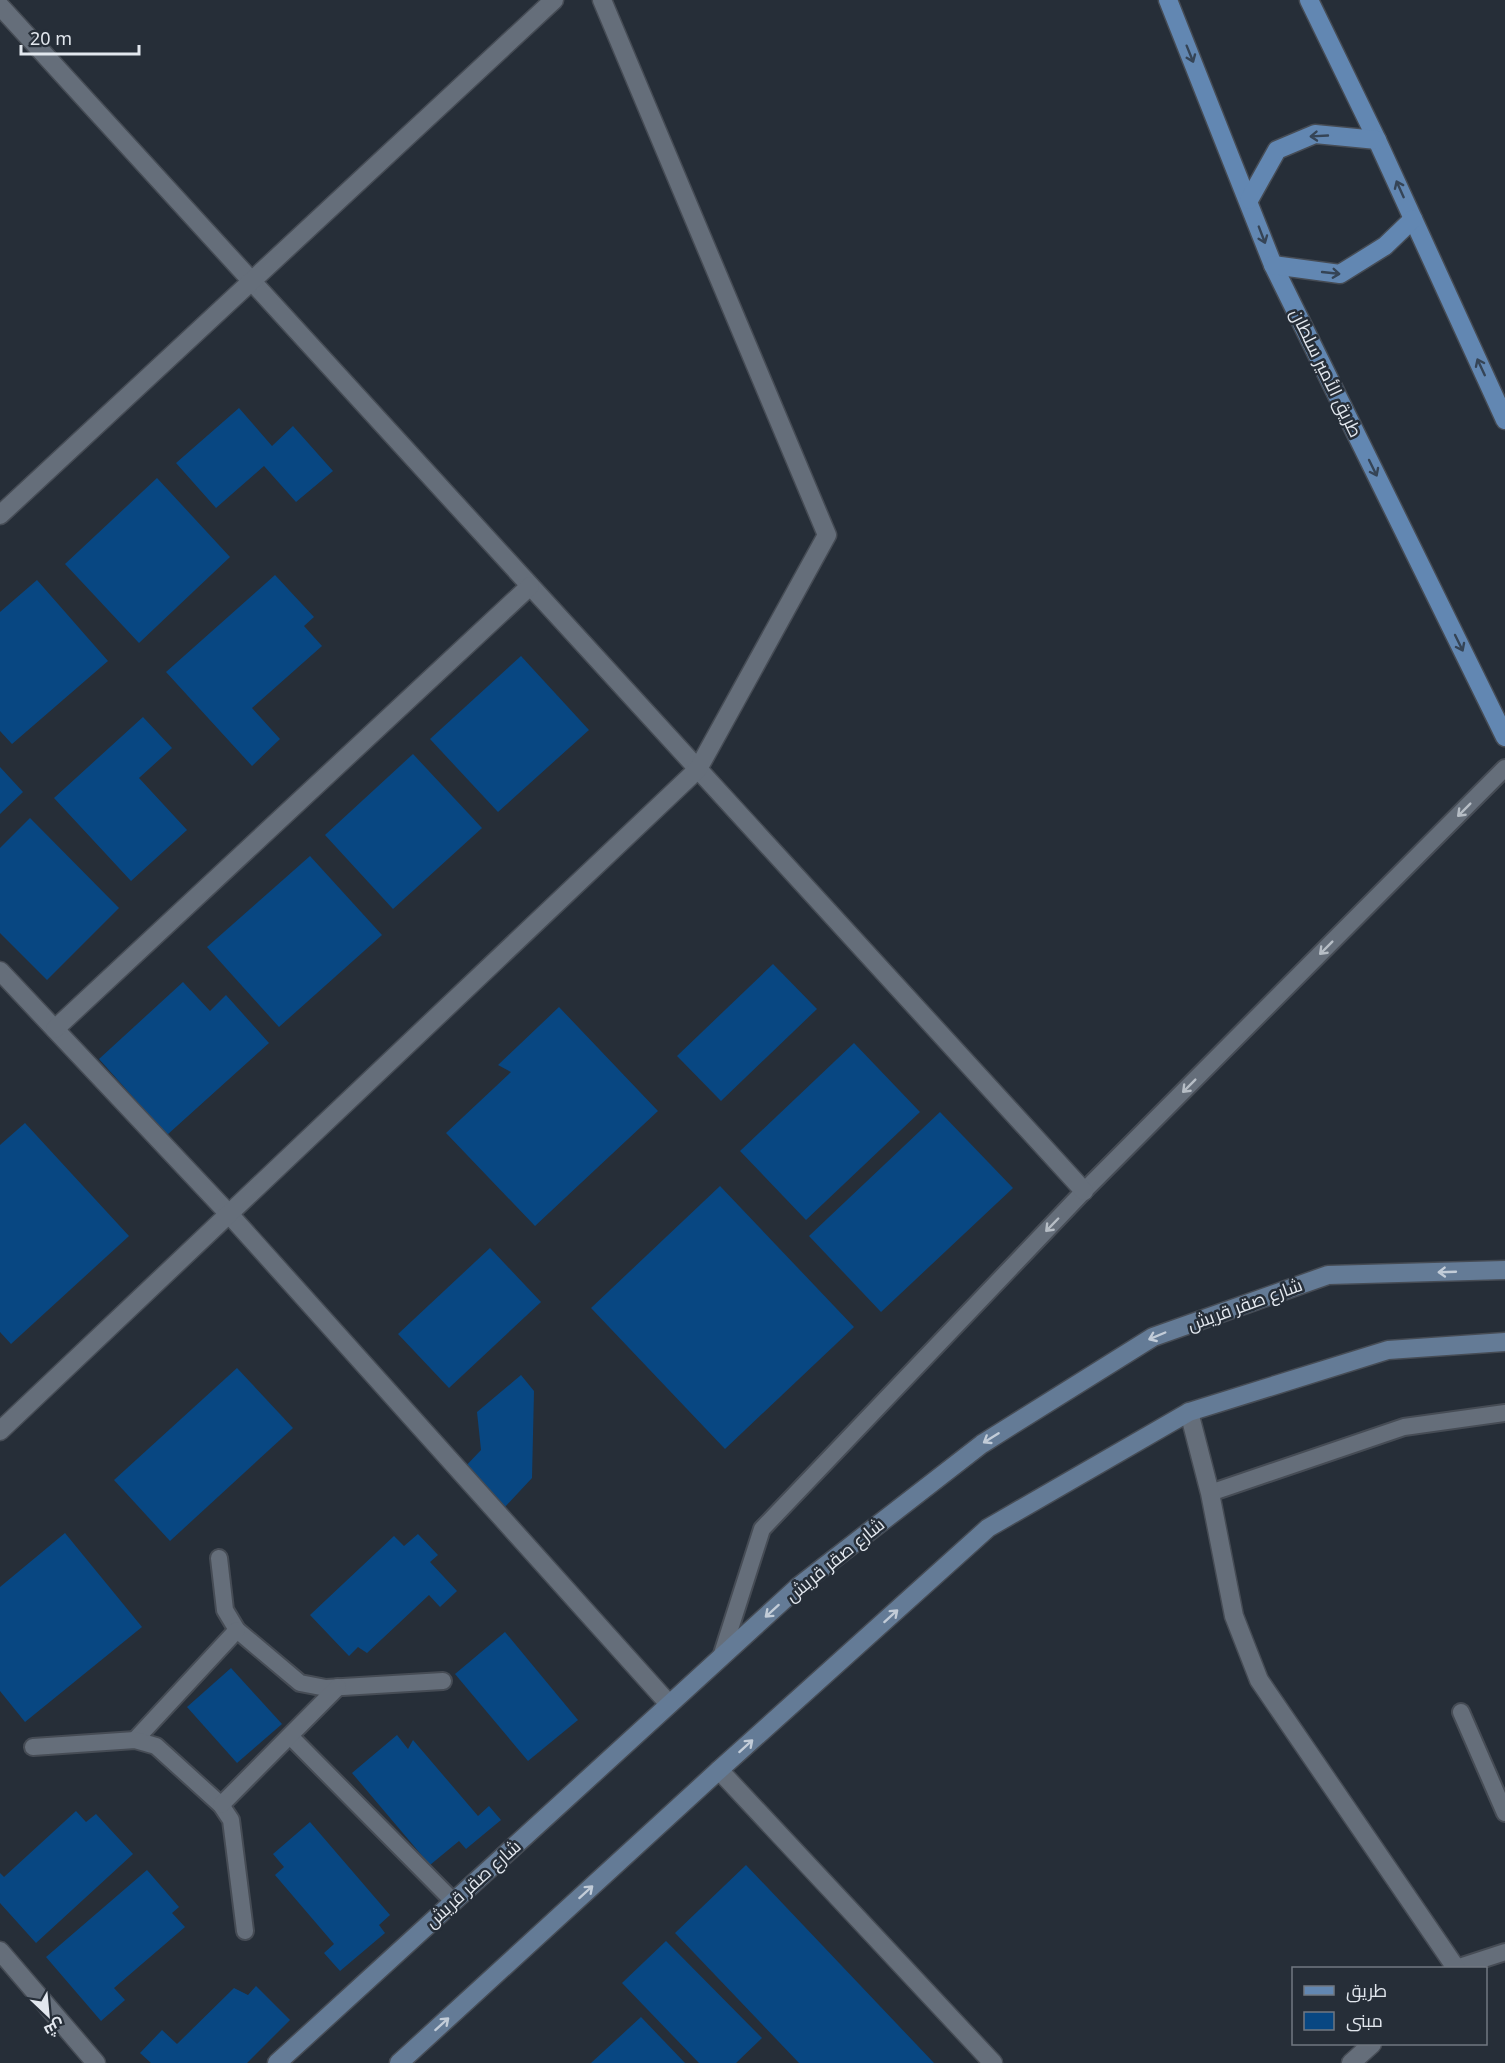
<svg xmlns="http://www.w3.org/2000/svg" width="1505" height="2063" font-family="'Noto Sans',Cairo,sans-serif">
<rect width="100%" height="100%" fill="#262e38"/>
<g fill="#084782">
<path d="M239 408 272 446 293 426 333 471 296 502 264 466 216 508 176 463Z"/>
<path d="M157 478 230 557 139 643 65 564Z"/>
<path d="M275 575 314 617 304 626 322 646 252 708 280 739 252 766 166 672Z"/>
<path d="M37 580 108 661 12 744 0 731V612Z"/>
<path d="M521 656 589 730 498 812 430 739Z"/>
<path d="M143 717 172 748 139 778 187 830 131 881 54 798Z"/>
<path d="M413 754 482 828 393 909 325 835Z"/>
<path d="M0 767 23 792 0 814Z"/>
<path d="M30 818 119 908 47 980 0 933V848Z"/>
<path d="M310 856 382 935 279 1027 207 947Z"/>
<path d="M773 964 817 1009 721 1101 677 1056Z"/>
<path d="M183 982 210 1011 226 995 269 1043 167 1135 99 1059Z"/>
<path d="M559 1007 658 1111 535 1226 446 1133 511 1072 498 1065Z"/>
<path d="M854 1043 920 1112 806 1220 740 1151Z"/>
<path d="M940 1112 1013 1188 881 1312 809 1236Z"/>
<path d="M25 1123 129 1236 11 1344 0 1332V1145Z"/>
<path d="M720 1186 854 1327 725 1449 591 1308Z"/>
<path d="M490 1248 541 1302 449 1388 398 1334Z"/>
<path d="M237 1368 293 1428 170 1541 114 1480Z"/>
<path d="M521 1375 534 1391 532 1478 504 1508 462 1470 481 1450 477 1412Z"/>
<path d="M65 1533 142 1627 25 1722 0 1691V1587Z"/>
<path d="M418 1534 438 1555 430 1562 457 1591 440 1607 429 1595 367 1653 358 1647 349 1656 310 1615 394 1536 404 1546Z"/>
<path d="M505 1632 578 1720 528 1761 455 1674Z"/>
<path d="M231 1668 282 1724 237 1763 187 1707Z"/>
<path d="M397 1735 408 1749 413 1740 478 1816 489 1806 501 1820 466 1849 459 1841 430 1865 352 1773Z"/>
<path d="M76 1811 86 1822 96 1814 133 1854 36 1943 0 1903V1873L4 1877Z"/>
<path d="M310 1822 390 1915 379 1925 385 1933 340 1971 324 1953 334 1944 275 1875 284 1867 273 1854Z"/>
<path d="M746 1865 934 2063H799L675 1933Z"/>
<path d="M147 1870 179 1907 172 1913 185 1927 114 1988 125 2000 101 2021 46 1957Z"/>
<path d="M666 1941 762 2038 736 2063H699L622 1983Z"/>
<path d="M256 1986 290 2020 247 2063H151L140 2053 162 2030 177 2044 234 1988 248 1995Z"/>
<path d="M641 2017 685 2063H591Z"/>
</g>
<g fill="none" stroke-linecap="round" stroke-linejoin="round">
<defs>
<g id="lane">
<path d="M1210 1493 1404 1427 1505 1413"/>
<path d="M219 1558 225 1610 237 1630 300 1683 326 1688 443 1681"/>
<path d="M721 1657 762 1529 1084 1191 1505 768"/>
<path d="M1461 1712 1505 1813"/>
<path d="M290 1736 453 1901"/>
<path d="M135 1740 237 1630"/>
<path d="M33 1747 135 1740 156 1746 221 1805 231 1820 245 1931"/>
<path d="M221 1805 338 1687"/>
<path d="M1456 1968 1505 1952"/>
</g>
<g id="street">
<path d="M0 6 1084 1191"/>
<path d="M0 515 554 0"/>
<path d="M0 971 229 1214 669 1704"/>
<path d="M55 1029 530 586"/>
<path d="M1189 1412 1210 1493 1234 1616 1259 1680 1456 1968"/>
<path d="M0 1431 698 769 827 535 602 0"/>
<path d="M719 1770 993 2063"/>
<path d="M0 1951 96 2063"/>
<path d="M1351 2063 1372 2044"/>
</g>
<g id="secondary">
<path d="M277 2063 799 1586 982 1444 1153 1337 1328 1275 1505 1270"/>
<path d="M399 2063 719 1770 988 1528 1189 1412 1388 1350 1505 1342"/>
</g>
<g id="primary">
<path d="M1168 0 1273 265 1505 737"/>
<path d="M1309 0 1377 140 1505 420"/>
<path d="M1249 200 1277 150 1315 134 1377 140"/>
<path d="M1273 265 1340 274 1385 246 1413 219"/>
</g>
</defs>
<use href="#lane" stroke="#464c55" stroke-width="20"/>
<use href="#street" stroke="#464c55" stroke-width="21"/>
<use href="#secondary" stroke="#464c55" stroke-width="21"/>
<use href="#primary" stroke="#464c55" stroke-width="21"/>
<use href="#lane" stroke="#656e7a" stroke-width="16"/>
<use href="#street" stroke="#656e7a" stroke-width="18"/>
<use href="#secondary" stroke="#647b96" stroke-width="18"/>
<use href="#primary" stroke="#6287b2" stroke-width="18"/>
</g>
<defs><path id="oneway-shaft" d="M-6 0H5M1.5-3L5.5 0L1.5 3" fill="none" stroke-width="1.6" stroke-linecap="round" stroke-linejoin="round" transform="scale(1.5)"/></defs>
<g stroke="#354456">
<use href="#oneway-shaft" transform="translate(1190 54) rotate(68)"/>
<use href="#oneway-shaft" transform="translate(1319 136) rotate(177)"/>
<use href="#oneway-shaft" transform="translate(1400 189) rotate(-114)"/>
<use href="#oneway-shaft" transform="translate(1262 235) rotate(69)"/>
<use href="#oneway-shaft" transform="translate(1331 273) rotate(6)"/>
<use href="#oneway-shaft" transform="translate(1481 367) rotate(-115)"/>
<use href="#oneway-shaft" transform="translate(1373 468) rotate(64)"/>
<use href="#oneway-shaft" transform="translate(1459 643) rotate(64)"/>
</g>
<g stroke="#b6bdc5">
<use href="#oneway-shaft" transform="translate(1464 810) rotate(135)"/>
<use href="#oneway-shaft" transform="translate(1326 948) rotate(135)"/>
<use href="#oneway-shaft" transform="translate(1189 1086) rotate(135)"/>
<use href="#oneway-shaft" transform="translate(1052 1225) rotate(134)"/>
</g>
<g stroke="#c2ccd8">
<use href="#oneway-shaft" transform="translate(1447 1272) rotate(178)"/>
<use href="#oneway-shaft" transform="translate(1157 1336) rotate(157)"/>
<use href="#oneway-shaft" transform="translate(991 1438) rotate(148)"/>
<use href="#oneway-shaft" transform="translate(772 1611) rotate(138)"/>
<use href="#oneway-shaft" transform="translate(891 1616) rotate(-42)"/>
<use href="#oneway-shaft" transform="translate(746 1746) rotate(-42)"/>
<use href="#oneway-shaft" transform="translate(586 1892) rotate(-42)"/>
<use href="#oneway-shaft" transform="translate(442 2024) rotate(-42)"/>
</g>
<g text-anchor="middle" stroke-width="5" stroke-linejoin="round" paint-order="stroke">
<g font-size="18" fill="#e2e7ee" stroke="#262e38">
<text transform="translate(1326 373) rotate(64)" y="6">طريق الأمير سلطان</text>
<text transform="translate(1245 1305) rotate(-20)" y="6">شارع صقر قريش</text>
<text transform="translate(835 1560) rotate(-39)" y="6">شارع صقر قريش</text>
<text transform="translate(473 1884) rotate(-42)" y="6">شارع صقر قريش</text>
</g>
</g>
<rect x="1292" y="1967" width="195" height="78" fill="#262e38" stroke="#717881" stroke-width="1.5"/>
<rect x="1304" y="1986" width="30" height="9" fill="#6287b2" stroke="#717881" stroke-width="1.5"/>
<text x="1346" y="1997" font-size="18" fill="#e2e7ee">طريق</text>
<rect x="1304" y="2012" width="30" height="18" fill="#084782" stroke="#717881" stroke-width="1.5"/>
<text x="1346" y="2027" font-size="18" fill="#e2e7ee">مبنى</text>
<g transform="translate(48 2015) rotate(154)" stroke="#262e38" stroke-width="4.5" paint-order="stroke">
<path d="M0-4.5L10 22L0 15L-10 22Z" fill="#e2e7ee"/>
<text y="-9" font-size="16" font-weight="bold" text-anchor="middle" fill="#e2e7ee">ش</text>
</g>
<path d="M21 45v9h118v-9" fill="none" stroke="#e2e7ee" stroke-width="3"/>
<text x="30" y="45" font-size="18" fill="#e2e7ee" stroke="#262e38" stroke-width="4.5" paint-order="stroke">20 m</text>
</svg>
